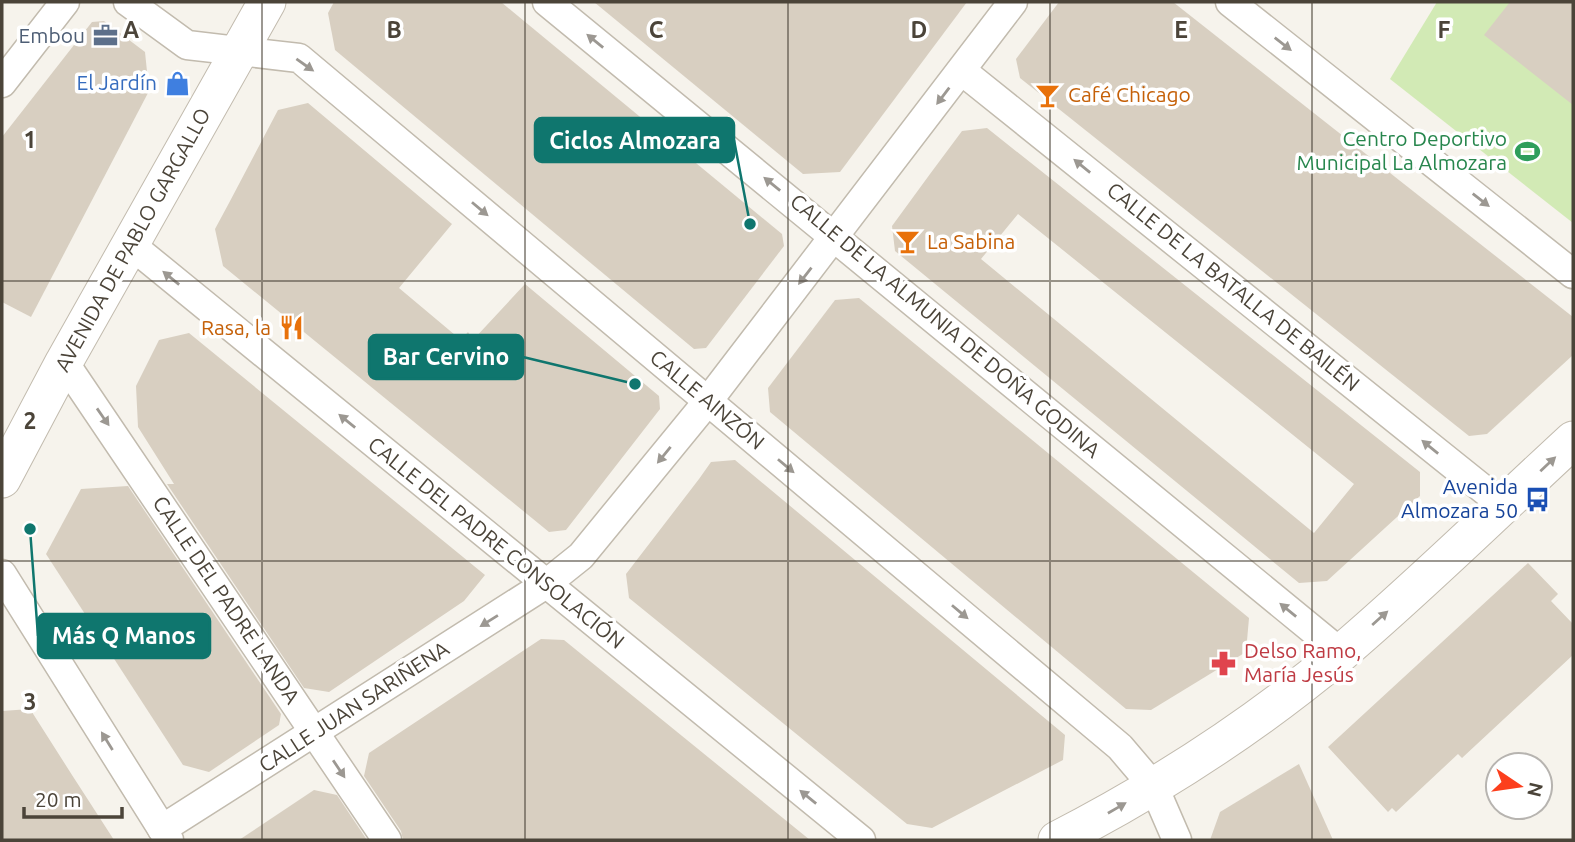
<svg xmlns="http://www.w3.org/2000/svg" width="1575" height="842" font-family="Ubuntu,sans-serif">
<rect width="100%" height="100%" fill="#f6f3ec"/>
<path fill="#d2eab5" d="M1437 2H1573V223L1390 79Z"/>
<g fill="#d8cfc1" fill-rule="evenodd">
<path d="M334 2H501L782 234 784 246 706 348 694 349 335 50 328 13Z"/>
<path d="M594 2H967L840 172 803 174Z"/>
<path d="M1059 2H1173L1573 317V355L1487 434 1469 436 1020 78 1016 59Z"/>
<path d="M1510 2H1573V105L1484 35Z"/>
<path d="M104 21 145 52 149 91 31 317 2 302V137L92 22Z"/>
<path d="M308 103 452 224 399 288 461 340 468 332 473 340 525 284 659 396 660 409 566 530 549 532 223 266 215 229 229 203 278 110Z"/>
<path d="M987 128 1420 472V496L1327 581 1299 583 895 251 892 226 930 174 962 131ZM1018 214 1354 484 1314 533 981 259Z"/>
<path d="M859 298 1249 618 1246 652 1151 710 1126 709 770 412 768 388 835 300Z"/>
<path d="M189 333 485 575 464 601 329 692 304 688 167 484H174L138 427 136 386 159 340Z"/>
<path d="M735 460 1065 735 1063 760 932 828 907 824 629 598 626 574 699 479 711 462Z"/>
<path d="M128 486 281 714 279 725 209 772 183 765 46 554 81 489Z"/>
<path d="M1528 563 1558 594 1551 601 1573 624V655L1462 758 1458 754 1396 812 1392 808 1388 812 1328 747Z"/>
<path d="M541 639 564 640 810 840H403L401 831 364 776 369 753Z"/>
<path d="M30 709 72 775 114 840H2V711Z"/>
<path d="M1299 764 1333 840H1210L1220 812Z"/>
<path d="M314 790 337 795 367 840H239Z"/>
</g>
<g fill="none" stroke-linecap="round" stroke-linejoin="round">
<defs>
<g id="minor">
<path d="M128 2 187 45 299 58 1120 747 1154 787 1177 840"/>
<path d="M547 2 1341 653"/>
<path d="M1230 2 1573 274"/>
<path d="M962 71 1503 505"/>
<path d="M2 83 65 2"/>
<path d="M131 245 861 840"/>
<path d="M64 362 387 840"/>
<path d="M2 574 169 840"/>
<path d="M162 829 546 584 581 556 708 401 1013 2"/>
</g>
<g id="tertiary">
<path d="M2 479 64 362 267 2"/>
<path d="M1057 840C1158 788 1254 726 1341 653 1421 585 1496 511 1573 440"/>
</g>
</defs>
<use href="#minor" stroke="#c2bbae" stroke-width="31"/>
<use href="#tertiary" stroke="#c2bbae" stroke-width="39"/>
<use href="#minor" stroke="#fff" stroke-width="28"/>
<use href="#tertiary" stroke="#fff" stroke-width="37"/>
</g>
<defs><path id="oneway-solid" d="M-6-.8H1V-3.2L6.5 0L1 3.2V.8H-6Z" transform="scale(1.75)"/></defs>
<g fill="#9c9892">
<use href="#oneway-solid" transform="translate(595 41) rotate(-141)"/>
<use href="#oneway-solid" transform="translate(1283 44) rotate(38)"/>
<use href="#oneway-solid" transform="translate(305 65) rotate(35)"/>
<use href="#oneway-solid" transform="translate(943 96) rotate(127)"/>
<use href="#oneway-solid" transform="translate(1082 166) rotate(-141)"/>
<use href="#oneway-solid" transform="translate(772 184) rotate(-141)"/>
<use href="#oneway-solid" transform="translate(1481 200) rotate(38)"/>
<use href="#oneway-solid" transform="translate(480 209) rotate(40)"/>
<use href="#oneway-solid" transform="translate(805 276) rotate(128)"/>
<use href="#oneway-solid" transform="translate(171 278) rotate(-141)"/>
<use href="#oneway-solid" transform="translate(103 417) rotate(55)"/>
<use href="#oneway-solid" transform="translate(347 421) rotate(-141)"/>
<use href="#oneway-solid" transform="translate(1430 447) rotate(-141)"/>
<use href="#oneway-solid" transform="translate(664 455) rotate(129)"/>
<use href="#oneway-solid" transform="translate(1548 464) rotate(-43)"/>
<use href="#oneway-solid" transform="translate(786 466) rotate(40)"/>
<use href="#oneway-solid" transform="translate(1288 610) rotate(-141)"/>
<use href="#oneway-solid" transform="translate(960 612) rotate(40)"/>
<use href="#oneway-solid" transform="translate(1380 618) rotate(-42)"/>
<use href="#oneway-solid" transform="translate(489 621) rotate(148)"/>
<use href="#oneway-solid" transform="translate(107 741) rotate(-122)"/>
<use href="#oneway-solid" transform="translate(339 769) rotate(56)"/>
<use href="#oneway-solid" transform="translate(808 797) rotate(-141)"/>
<use href="#oneway-solid" transform="translate(1117 808) rotate(-30)"/>
</g>
<path fill="none" stroke="#4b4439" stroke-width="2" stroke-opacity="0.55" d="M262 2V840M525 2V840M788 2V840M1050 2V840M1312 2V840M2 281H1573M2 561H1573"/>
<defs>
<symbol id="office-bare" viewBox="-9 -9 18 18"><path d="M-6-3h4V-5.5h4V-3h4V5H-6ZM-1-4.5V-3h2v-1.5ZM-6 0V1H6V0Z" fill="#5c6f8a" stroke="#fff" stroke-width="2.5" paint-order="stroke"/></symbol>
<symbol id="shop-bare" viewBox="-9 -9 18 18"><path d="M-5-2.5h2.3a2.7 3.5 0 0 1 5.4 0H5L5.5 6h-11ZM-1.5-2.5h3a1.5 2.3 0 0 0-3 0Z" fill="#3f7fe0" stroke="#fff" stroke-width="2.5" paint-order="stroke"/></symbol>
<symbol id="bar-bare" viewBox="-9 -9 18 18"><path d="M-6-5H6L.8 .8V4.5H3.5V6h-7V4.5H-.8V.8Z" fill="#e8710a" stroke="#fff" stroke-width="2.5" paint-order="stroke"/></symbol>
<symbol id="stadium-bare" viewBox="-9 -9 18 18"><path d="M0-5a6.5 5 0 1 0 0 10a6.5 5 0 1 0 0-10ZM-3.5-1.8h7v3.6h-7Z" fill="#2e9e5b" stroke="#fff" stroke-width="2.5" paint-order="stroke"/></symbol>
<symbol id="restaurant-bare" viewBox="-9 -9 18 18"><path d="M-5-6h1v4h1v-4h1v4h1v-4h1v5L-1.5 .5V6h-2V.5L-5-1ZM5-6V6H3V1.5H1.5Q1.5-4 5-6Z" fill="#e8710a" stroke="#fff" stroke-width="2.5" paint-order="stroke"/></symbol>
<symbol id="bus-bare" viewBox="-9 -9 18 18"><path d="M-5-6H5V4H4V6H2V4H-2V6H-4V4H-5ZM-3.5-4V0h7V-4ZM-3.5 1.2v1.5H-2V1.2ZM2 1.2v1.5H3.5V1.2Z" fill="#1a4fb4" stroke="#fff" stroke-width="2.5" paint-order="stroke"/></symbol>
<symbol id="pharmacy-bare" viewBox="-9 -9 18 18"><path d="M-2-6h4v4h4v4h-4v4h-4v-4h-4v-4h4Z" fill="#e0444e" stroke="#fff" stroke-width="2.5" paint-order="stroke"/></symbol>
</defs>
<g fill-rule="evenodd">
<use href="#office-bare" x="88" y="18" width="35" height="35"/>
<use href="#shop-bare" x="160" y="66" width="35" height="35"/>
<use href="#bar-bare" x="1030" y="78" width="35" height="35"/>
<use href="#stadium-bare" x="1510" y="134" width="35" height="35"/>
<use href="#bar-bare" x="890" y="224" width="35" height="35"/>
<use href="#restaurant-bare" x="274" y="310" width="35" height="35"/>
<use href="#bus-bare" x="1520" y="482" width="35" height="35"/>
<use href="#pharmacy-bare" x="1206" y="646" width="35" height="35"/>
</g>
<g text-anchor="middle" stroke-width="7" stroke-linejoin="round" paint-order="stroke">
<g font-size="21" fill="#4e5e75" stroke="#fff" text-anchor="end">
<text x="85" y="43">Embou</text>
</g>
<g font-size="21" fill="#366cbe" stroke="#fff" text-anchor="end">
<text x="157" y="90">El Jardín</text>
</g>
<g font-size="21" fill="#c56008" stroke="#fff" text-anchor="start">
<text x="1068" y="102">Café Chicago</text>
<text x="927" y="249">La Sabina</text>
<text x="271" y="335" text-anchor="end">Rasa, la</text>
</g>
<g font-size="21" fill="#27864d" stroke="#fff" text-anchor="end">
<text x="1507" y="146">Centro Deportivo<tspan x="1507" dy="24">Municipal La Almozara</tspan></text>
</g>
<g font-size="21" fill="#4b4439" stroke="#fff">
<text transform="translate(133 240) rotate(-61)" y="7">AVENIDA DE PABLO GARGALLO</text>
<text transform="translate(1233 287) rotate(39)" y="7">CALLE DE LA BATALLA DE BAILÉN</text>
<text transform="translate(945 326) rotate(40)" y="7">CALLE DE LA ALMUNIA DE DOÑA GODINA</text>
<text transform="translate(707 400) rotate(40)" y="7">CALLE AINZÓN</text>
<text transform="translate(496 543) rotate(39)" y="7">CALLE DEL PADRE CONSOLACIÓN</text>
<text transform="translate(226 600) rotate(56)" y="7">CALLE DEL PADRE LANDA</text>
<text transform="translate(354 707) rotate(-33)" y="7">CALLE JUAN SARIÑENA</text>
</g>
<g font-size="21" fill="#164399" stroke="#fff" text-anchor="end">
<text x="1518" y="494">Avenida<tspan x="1518" dy="24">Almozara 50</tspan></text>
</g>
<g font-size="21" fill="#be3a42" stroke="#fff" text-anchor="start">
<text x="1244" y="658">Delso Ramo,<tspan x="1244" dy="24">María Jesús</tspan></text>
</g>
</g>
<g font-size="23" text-anchor="middle" font-weight="bold" fill="#4b4439" stroke="#fff" stroke-width="7" stroke-linejoin="round" paint-order="stroke">
<text x="131" y="38">A</text>
<text x="394" y="38">B</text>
<text x="656" y="38">C</text>
<text x="919" y="38">D</text>
<text x="1181" y="38">E</text>
<text x="1444" y="38">F</text>
<text x="30" y="148">1</text>
<text x="30" y="429">2</text>
<text x="30" y="710">3</text>
</g>
<path fill="none" stroke="#0f766e" stroke-width="2.5" d="M750 224L734 140M635 384L523 357M30 529L38 636"/>
<g fill="#0f766e" stroke="#fff" stroke-width="2.5">
<circle cx="750" cy="224" r="7"/>
<circle cx="635" cy="384" r="7"/>
<circle cx="30" cy="529" r="7"/>
</g>
<g fill="#0f766e" stroke="#0f766e" stroke-width="2.5">
<rect x="535" y="118" width="199" height="44" rx="7"/>
<rect x="369" y="335" width="154" height="44" rx="7"/>
<rect x="38" y="614" width="172" height="44" rx="7"/>
</g>
<g font-size="23" text-anchor="middle" font-weight="bold" fill="#fff">
<text x="635" y="149">Ciclos Almozara</text>
<text x="446" y="365">Bar Cervino</text>
<text x="124" y="644">Más Q Manos</text>
</g>
<rect width="1575" height="842" fill="none" stroke="#4b4439" stroke-width="7"/>
<g transform="translate(1519 786) rotate(103)"><circle r="33" fill="#ffffff" stroke="#b7b4b0" stroke-width="2"/>
<path d="M0-5L12 26L0 18L-12 26Z" fill="#fc3f1d"/>
<text y="-10" font-size="19" font-weight="bold" text-anchor="middle" fill="#4b4439">N</text>
</g>
<path d="M24 807v10h98v-10" fill="none" stroke="#4b4439" stroke-width="3.5"/>
<text x="35" y="807" font-size="21" fill="#4b4439" stroke="#ffffff" stroke-width="5" paint-order="stroke">20 m</text>
</svg>
